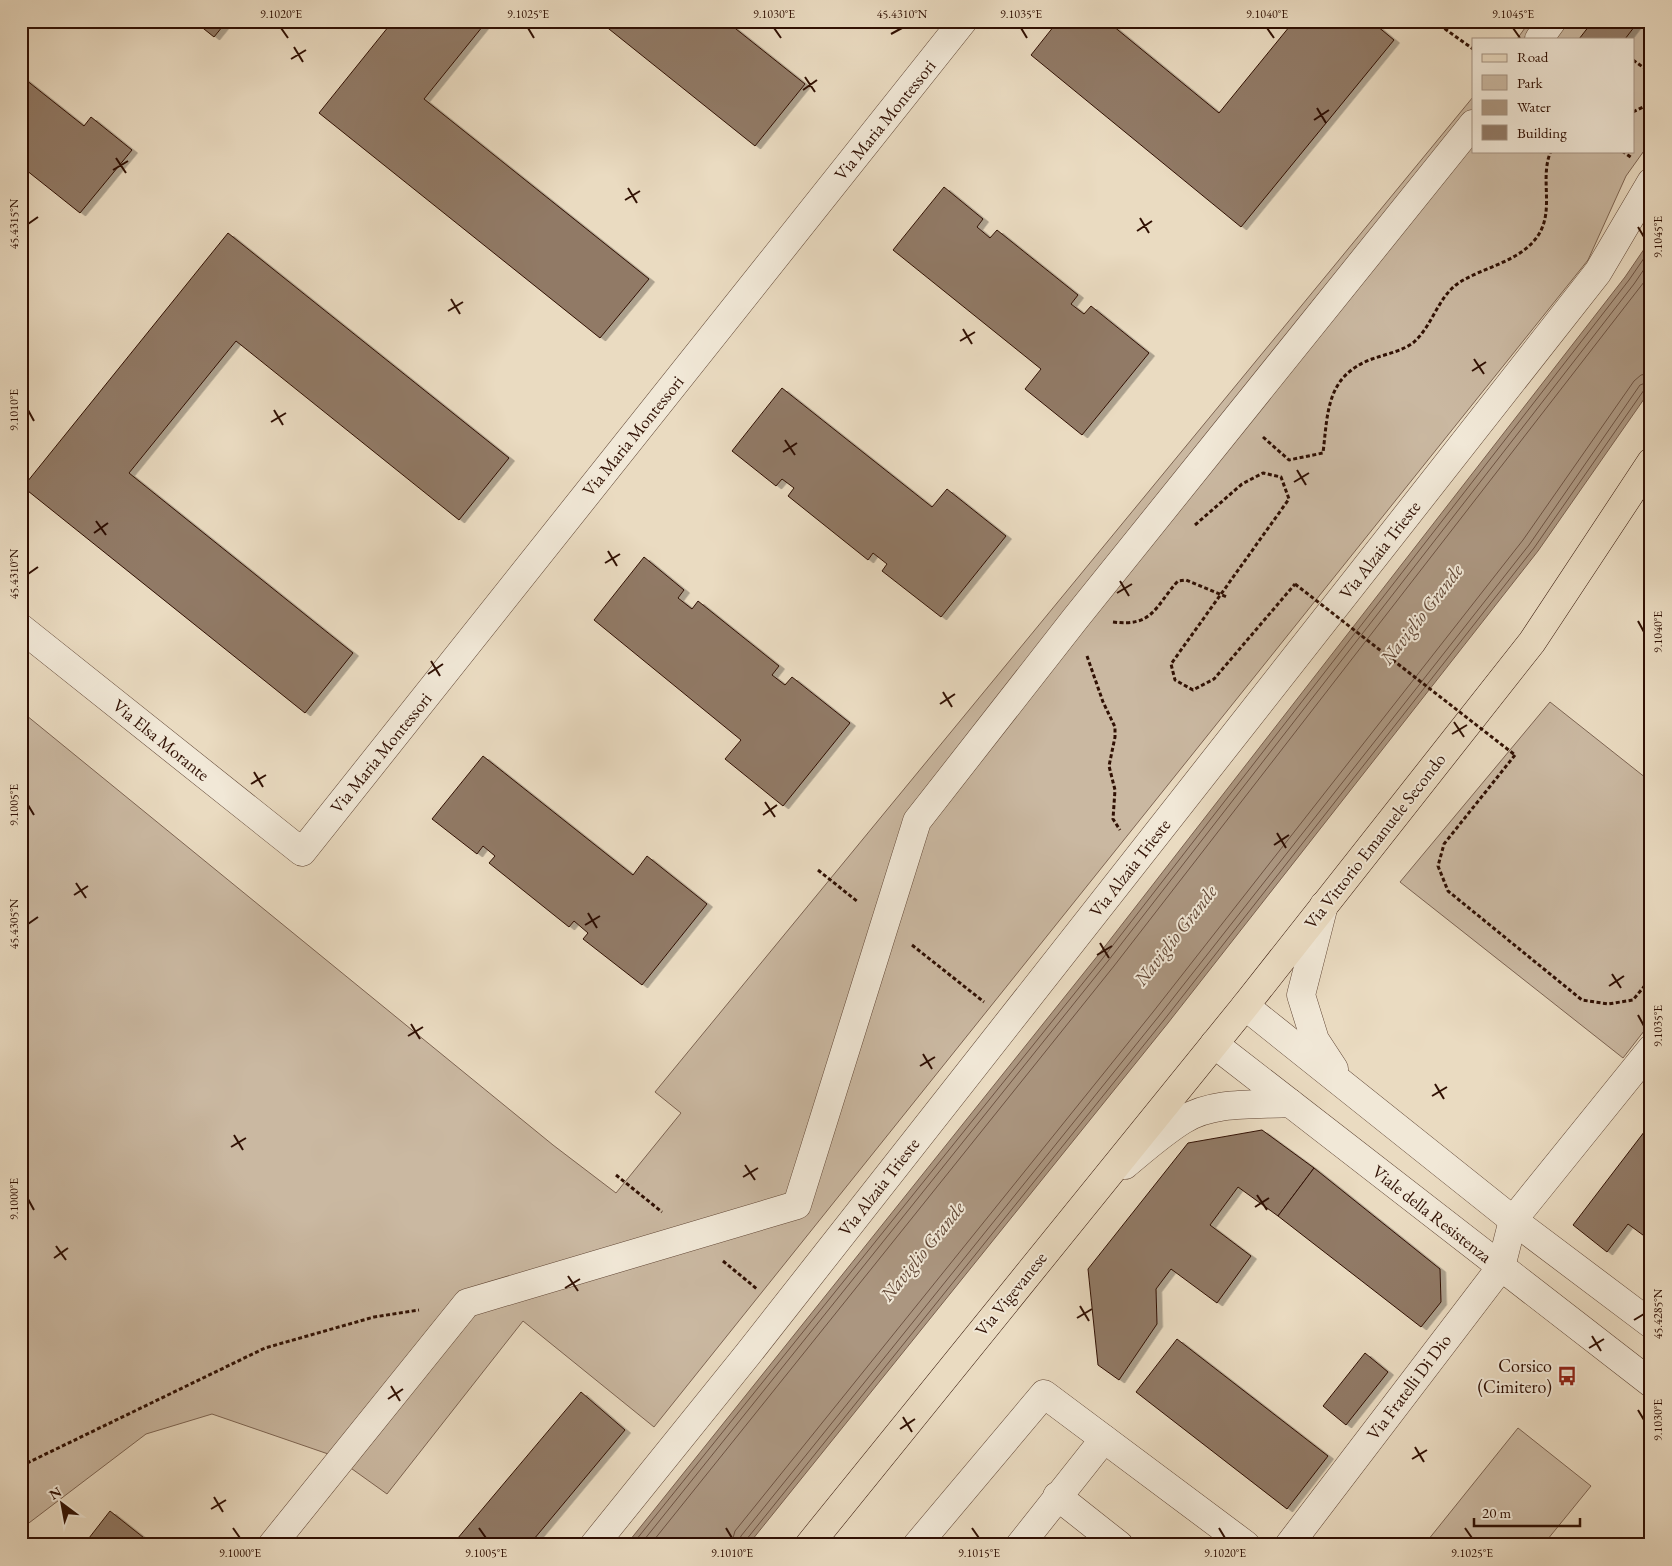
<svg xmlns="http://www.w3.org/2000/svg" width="1672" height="1566" font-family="'EB Garamond',serif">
<defs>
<filter id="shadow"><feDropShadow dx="5.5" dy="3" stdDeviation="0" flood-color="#0004"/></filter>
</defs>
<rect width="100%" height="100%" fill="#eadbc1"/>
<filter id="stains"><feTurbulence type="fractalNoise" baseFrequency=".004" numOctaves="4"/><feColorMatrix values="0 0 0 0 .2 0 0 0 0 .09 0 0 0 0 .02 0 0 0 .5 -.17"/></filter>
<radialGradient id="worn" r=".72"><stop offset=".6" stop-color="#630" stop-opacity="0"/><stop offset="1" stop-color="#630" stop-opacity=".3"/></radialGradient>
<g fill="#cab8a1" stroke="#7d6452">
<path d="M1530 21H1651V141L1626 176 1588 260 654 1427 523 1321 387 1494 334 1456 212 1414 146 1434 21 1529V711L553 1145 616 1193 681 1113 655 1092 1473 97V151H1633V39H1517Z"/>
<path d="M1550 702 1651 782V1022L1623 1058 1400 882Z"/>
<path d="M1518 1428 1591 1486 1543 1545H1424Z"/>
</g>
<path fill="#ab9680" stroke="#7a604e" d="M1651 239V389L1538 551 1168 1023 748 1545H626L1099 954 1625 277Z"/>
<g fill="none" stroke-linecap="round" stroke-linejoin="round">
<g stroke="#6e5342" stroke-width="1">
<path d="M632 1545 1103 958 1629 280 1651 248"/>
<path d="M640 1545 1108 961 1634 284 1651 259"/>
<path d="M650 1545 1114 966 1651 273"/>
<path d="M731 1545 735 1531 1153 1012 1523 540 1634 381 1641 375 1651 373"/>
<path d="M738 1545 741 1536 1159 1016 1529 545 1640 385 1651 381"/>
<path d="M745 1545 746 1540 1164 1020 1534 548 1644 390 1651 387"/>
</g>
</g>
<g fill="#917a66" stroke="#301003" filter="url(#shadow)">
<path d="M194 21H227L214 37Z"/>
<path d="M393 21H487L424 99 649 279 600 338 319 113Z"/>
<path d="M599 21H726L805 84 755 146Z"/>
<path d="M1058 21H1107L1219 113 1294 21H1371L1394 40 1241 227 1031 55Z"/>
<path d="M1593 21H1638V22L1625 39H1579Z"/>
<path d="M21 76 84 126 91 117 132 150 80 213 21 166Z"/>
<path d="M944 187 983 219 977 227 990 238 997 230 1078 295 1071 304 1084 314 1091 306 1149 353 1082 435 1025 389 1041 369 893 250Z"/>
<path d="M228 233 509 458 459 520 236 341 129 473 353 653 305 713 23 487Z"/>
<path d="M782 388 932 507 947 489 1006 536 941 617 882 571 887 564 873 553 868 560 788 496 794 488 782 479 776 486 732 451Z"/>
<path d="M644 557 684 590 678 598 692 609 698 601 779 666 772 675 785 685 792 677 850 723 783 806 725 759 741 740 594 620Z"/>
<path d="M483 756 633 875 647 856 707 904 642 985 583 939 588 933 574 921 569 927 489 863 495 856 483 846 477 854 432 819Z"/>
<path d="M1651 1123V1241L1628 1224 1607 1252 1573 1225Z"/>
<path d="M1262 1130 1314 1168 1278 1216 1238 1187 1210 1225 1251 1256 1217 1303 1171 1269 1156 1289 1157 1324 1119 1380 1098 1365 1088 1269 1188 1143Z"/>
<path d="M1314 1168 1440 1269 1441 1302 1421 1327 1278 1216Z"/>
<path d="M1177 1339 1328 1456 1287 1509 1136 1392Z"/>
<path d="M1365 1353 1388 1372 1346 1425 1323 1406Z"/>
<path d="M581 1392 625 1430 529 1545H452Z"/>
<path d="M110 1511 153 1545H97L89 1538Z"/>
</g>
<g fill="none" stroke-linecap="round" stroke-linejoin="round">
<defs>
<g id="minor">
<path d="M1539 39 1552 21"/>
<path d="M21 628 302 852 963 21"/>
<path d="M1324 905 1301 995 1315 1040 1334 1069"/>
<path d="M1245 1006 1513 1220 1651 1324"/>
<path d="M1214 1044 1651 1383"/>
<path d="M1125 1165C1143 1150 1162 1133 1183 1120 1213 1101 1256 1105 1290 1103"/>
<path d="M1057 1496 1119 1545"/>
<path d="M272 1545 467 1303 797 1205 917 821 1075 619 1473 124"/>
<path d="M594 1545 748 1354 1598 272 1651 182"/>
<path d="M917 1545 1044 1394 1246 1545"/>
<path d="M1020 1545 1104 1439"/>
<path d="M1289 1545 1501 1267 1513 1220 1651 1049"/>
</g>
<path id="major" d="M809 1545 1245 1006 1532 642 1651 462"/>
</defs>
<use href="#minor" stroke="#5e4332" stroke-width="29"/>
<use href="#major" stroke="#301003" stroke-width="29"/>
<g stroke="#301003" stroke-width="3" stroke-dasharray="4 2.5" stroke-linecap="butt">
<path d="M1434 21 1473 49"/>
<path d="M1633 60 1651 73"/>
<path d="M1633 112 1651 103"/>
<path d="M1622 151 1632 158"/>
<path d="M1263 437 1289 460 1323 453C1328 412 1326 376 1372 359 1386 354 1403 351 1414 342 1433 325 1438 296 1460 282 1483 268 1515 262 1533 242 1558 215 1538 180 1551 151"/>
<path d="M1195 525 1242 484 1263 473 1281 477 1289 499 1171 664 1175 680 1193 690 1214 679 1295 584"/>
<path d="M1113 622C1154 627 1155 606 1178 581L1186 580 1227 597"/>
<path d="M1087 656 1103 702 1115 727V737L1109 766 1115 790 1113 819 1120 830"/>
<path d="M1515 755 1444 844 1438 866 1448 891 1582 1000 1608 1004 1633 1000 1651 978"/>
<path d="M818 870 858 902"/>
<path d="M912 945 984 1002"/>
<path d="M616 1175 662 1212"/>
<path d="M723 1261 757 1289"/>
<path d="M21 1466 265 1348 374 1317 419 1310"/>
</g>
<use href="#minor" stroke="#f1e8d7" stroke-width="28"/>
<use href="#major" stroke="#eadbc1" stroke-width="28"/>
<path stroke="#301003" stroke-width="3" stroke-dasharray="4 2.5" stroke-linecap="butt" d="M1295 584 1515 755"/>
</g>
<path fill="none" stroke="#301003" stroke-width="2" d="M281 28 288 38M528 28 534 38M774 28 781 38M1021 28 1027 38M1267 28 1274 38M1513 28 1520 38M891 34 902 28M294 47 303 62M291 59 306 50M805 77 815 92M803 90 817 80M1317 108 1326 123M1314 120 1329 110M116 158 126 173M113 170 128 161M628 188 637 203M625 200 640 191M1140 218 1149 233M28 224 38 217M1638 227 1644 237M1137 231 1152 221M451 299 460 314M448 311 463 302M963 329 972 344M960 341 975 332M1474 359 1484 374M1472 371 1486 362M28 410 34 421M274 410 283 425M271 422 286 413M785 440 795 455M783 452 797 443M1297 470 1306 485M1294 482 1309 473M96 521 106 535M94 533 108 523M608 551 617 566M605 563 620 554M28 574 38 567M1120 581 1129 596M1117 593 1132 584M1638 621 1644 632M431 661 440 676M428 674 443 664M943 692 952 707M940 704 955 694M1454 722 1464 737M1452 734 1467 725M254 772 263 787M251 784 266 775M765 802 775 817M28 805 34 815M763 815 777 805M1277 833 1286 848M1274 845 1289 835M76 883 86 898M74 895 88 886M588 913 597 928M28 924 38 917M585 925 600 916M1100 943 1109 958M1097 955 1112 946M1612 974 1621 988M1609 986 1624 976M1638 1015 1644 1026M411 1024 420 1039M408 1036 423 1027M923 1054 932 1069M920 1066 935 1057M1435 1084 1444 1099M1432 1096 1447 1087M234 1135 243 1150M231 1147 246 1138M745 1165 755 1180M743 1177 758 1168M1257 1195 1267 1210M28 1199 34 1210M1255 1207 1269 1198M56 1246 66 1260M54 1258 68 1248M568 1276 578 1291M565 1288 580 1279M1080 1306 1089 1321M1077 1318 1092 1309M1634 1320 1644 1314M1592 1336 1601 1351M1589 1348 1604 1339M391 1386 400 1401M388 1399 403 1389M1638 1410 1644 1420M903 1417 912 1432M900 1429 915 1419M1415 1447 1424 1462M1412 1459 1427 1450M214 1497 223 1512M211 1509 226 1500M233 1528 240 1538M479 1528 486 1538M726 1528 732 1538M972 1528 979 1538M1219 1528 1225 1538M1465 1528 1472 1538"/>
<defs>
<symbol id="bus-bare" viewBox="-9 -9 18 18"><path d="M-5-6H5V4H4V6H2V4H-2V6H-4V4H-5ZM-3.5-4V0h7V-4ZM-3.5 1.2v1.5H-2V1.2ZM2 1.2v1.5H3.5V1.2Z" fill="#8f2418" stroke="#f1e8d7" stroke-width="2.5" paint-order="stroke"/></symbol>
</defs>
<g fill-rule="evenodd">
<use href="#bus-bare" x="1553" y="1362" width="28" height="28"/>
</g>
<g text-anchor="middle" stroke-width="4" stroke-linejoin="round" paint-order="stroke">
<g font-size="18" fill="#301003" stroke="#f1e8d7">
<text transform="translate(885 120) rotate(-51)" y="6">Via Maria Montessori</text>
<text transform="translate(633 436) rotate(-51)" y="6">Via Maria Montessori</text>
<text transform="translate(1380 550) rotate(-52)" y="6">Via Alzaia Trieste</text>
<text transform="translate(161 740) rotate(39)" y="6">Via Elsa Morante</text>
<text transform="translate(381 753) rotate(-51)" y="6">Via Maria Montessori</text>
<text transform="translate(1375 841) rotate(-52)" y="6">Via Vittorio Emanuele Secondo</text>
<text transform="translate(1130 868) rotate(-52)" y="6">Via Alzaia Trieste</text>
<text transform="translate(879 1187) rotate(-52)" y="6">Via Alzaia Trieste</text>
<text transform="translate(1432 1214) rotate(38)" y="6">Viale della Resistenza</text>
<text transform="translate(1011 1294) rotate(-51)" y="6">Via Vigevanese</text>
<text transform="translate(1409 1387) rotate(-53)" y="6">Via Fratelli Di Dio</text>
</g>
<g font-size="18" fill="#301003" stroke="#f1e8d7" text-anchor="end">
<text x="1552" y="1372">Corsico<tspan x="1552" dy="21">(Cimitero)</tspan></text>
</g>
<g font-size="19" font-style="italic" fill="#614635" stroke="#f1e8d7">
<text transform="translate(1421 614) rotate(-52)" y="7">Naviglio Grande</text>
<text transform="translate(1175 935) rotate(-52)" y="7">Naviglio Grande</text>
<text transform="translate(922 1251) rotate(-51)" y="7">Naviglio Grande</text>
</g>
</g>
<rect width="1672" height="1566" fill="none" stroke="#eadbc1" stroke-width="55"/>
<rect x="1472" y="38" width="162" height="115" fill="#f1e8d7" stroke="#a49282"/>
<rect x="1482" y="54" width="25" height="8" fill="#eadbc1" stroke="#a49282"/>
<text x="1517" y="62" font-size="15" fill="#301003">Road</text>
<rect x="1482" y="75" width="25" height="15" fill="#cab8a1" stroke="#a49282"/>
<text x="1517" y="88" font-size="15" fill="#301003">Park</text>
<rect x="1482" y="100" width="25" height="15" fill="#ab9680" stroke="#a49282"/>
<text x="1517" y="112" font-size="15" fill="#301003">Water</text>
<rect x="1482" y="125" width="25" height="15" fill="#917a66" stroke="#a49282"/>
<text x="1517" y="138" font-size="15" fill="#301003">Building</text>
<g transform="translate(62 1504) rotate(328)" stroke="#f1e8d7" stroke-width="4" paint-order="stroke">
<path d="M0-4L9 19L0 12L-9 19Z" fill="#301003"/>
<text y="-8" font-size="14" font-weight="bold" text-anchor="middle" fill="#301003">N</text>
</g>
<path d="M1474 1518v8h106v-8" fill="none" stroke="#301003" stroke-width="2.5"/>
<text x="1482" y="1518" font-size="15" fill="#301003" stroke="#f1e8d7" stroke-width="4" paint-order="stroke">20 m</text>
<rect x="28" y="28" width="1616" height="1510" fill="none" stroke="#301003" stroke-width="2"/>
<g font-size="12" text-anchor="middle" fill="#301003">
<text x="281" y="18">9.1020°E</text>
<text x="528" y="18">9.1025°E</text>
<text x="774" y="18">9.1030°E</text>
<text x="902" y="18">45.4310°N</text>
<text x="1021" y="18">9.1035°E</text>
<text x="1267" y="18">9.1040°E</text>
<text x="1513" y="18">9.1045°E</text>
<text transform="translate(14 224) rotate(-90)" y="4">45.4315°N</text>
<text transform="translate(1658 237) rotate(-90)" y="4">9.1045°E</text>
<text transform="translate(14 410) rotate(-90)" y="4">9.1010°E</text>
<text transform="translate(14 574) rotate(-90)" y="4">45.4310°N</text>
<text transform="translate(1658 632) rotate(-90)" y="4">9.1040°E</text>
<text transform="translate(14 805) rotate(-90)" y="4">9.1005°E</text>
<text transform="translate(14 924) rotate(-90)" y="4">45.4305°N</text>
<text transform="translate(1658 1026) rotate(-90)" y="4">9.1035°E</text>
<text transform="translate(14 1199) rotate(-90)" y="4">9.1000°E</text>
<text transform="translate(1658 1314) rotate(-90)" y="4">45.4285°N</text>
<text transform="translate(1658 1420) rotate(-90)" y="4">9.1030°E</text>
<text x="240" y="1557">9.1000°E</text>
<text x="486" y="1557">9.1005°E</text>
<text x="732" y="1557">9.1010°E</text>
<text x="979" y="1557">9.1015°E</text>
<text x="1225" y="1557">9.1020°E</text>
<text x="1472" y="1557">9.1025°E</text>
</g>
<rect width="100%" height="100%" filter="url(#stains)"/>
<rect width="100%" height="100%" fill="url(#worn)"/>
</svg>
